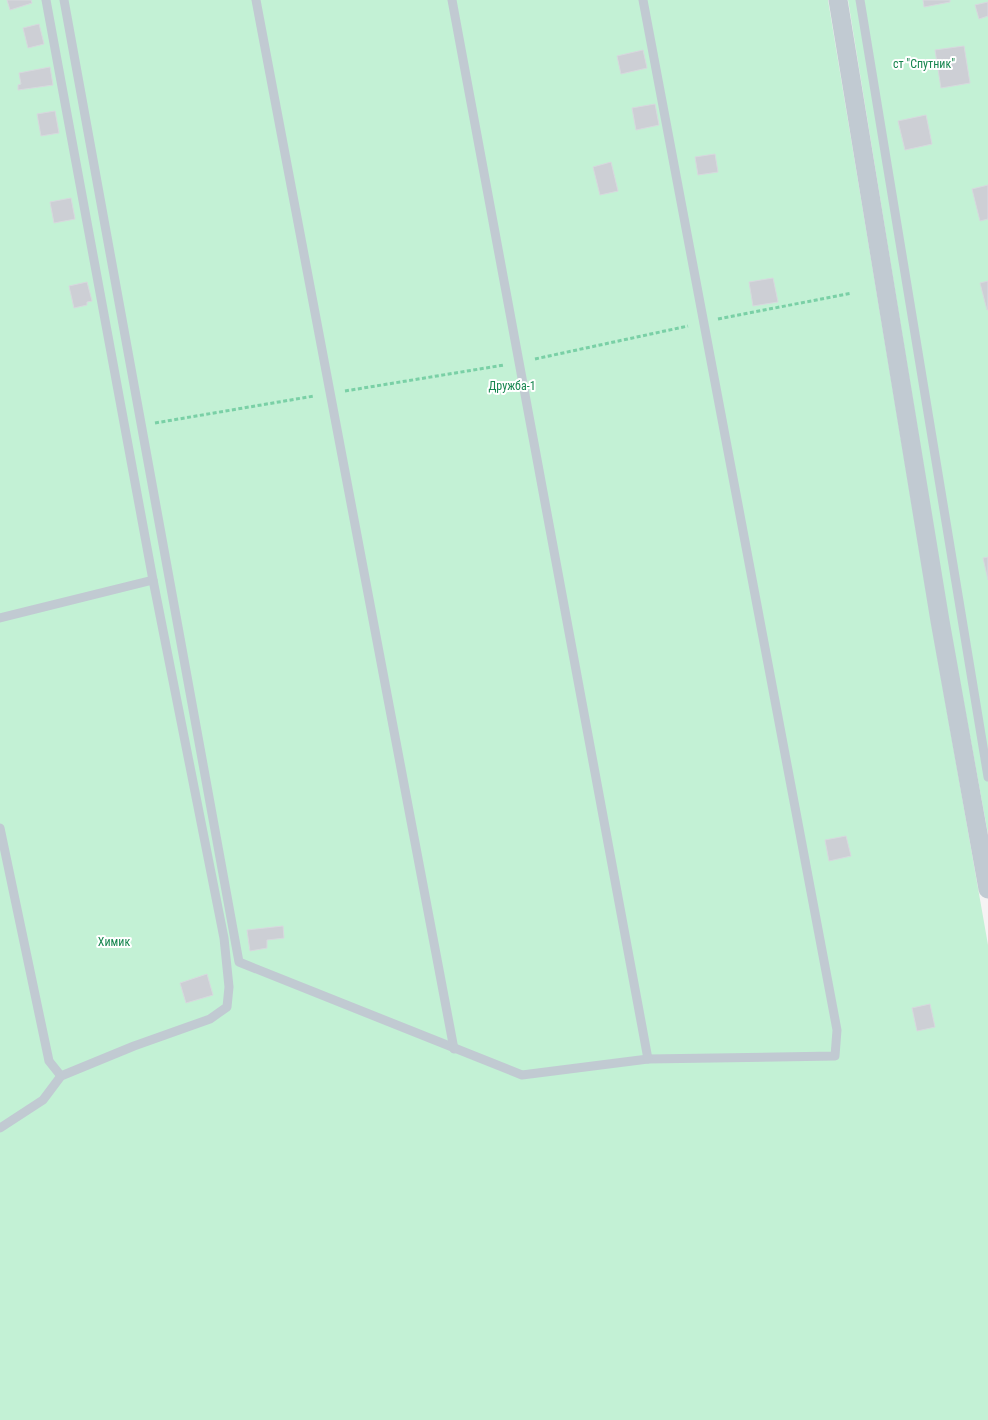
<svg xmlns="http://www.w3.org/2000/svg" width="988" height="1420" font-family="'Roboto Condensed',sans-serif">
<rect width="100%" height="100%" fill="#f5f3f3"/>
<g fill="#c3f1d5">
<path d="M0 0H828L932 626 988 945V1420H0Z"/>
<path d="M848 0H988V834L948 617Z"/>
</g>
<g fill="#cdcfd5" stroke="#d7d9de">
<path d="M7 0H31L32 3 10 10Z"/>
<path d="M923 0H950V2L924 7Z"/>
<path d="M988 2V16L979 19 975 5Z"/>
<path d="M39 24 44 44 28 48 23 28Z"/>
<path d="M964 46 970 83 941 88 935 50Z"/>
<path d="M643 50 647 68 621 74 617 56Z"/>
<path d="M50 67 53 85 18 90V85L21 84 19 73Z"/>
<path d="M655 104 659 125 636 130 632 108Z"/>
<path d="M55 111 59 133 41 136 37 114Z"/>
<path d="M926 115 932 144 905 150 898 121Z"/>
<path d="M715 154 718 172 698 175 695 157Z"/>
<path d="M611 162 618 191 600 195 593 167Z"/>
<path d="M988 185V219L980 221 972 189Z"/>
<path d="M71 198 75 219 54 223 50 202Z"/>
<path d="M773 278 778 302 753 306 749 282Z"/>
<path d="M988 281V310H987L980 283Z"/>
<path d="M87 282 92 301 87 302V305L74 308 69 286Z"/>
<path d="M988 557V580L983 558Z"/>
<path d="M846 836 851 856 829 861 825 840Z"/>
<path d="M283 926 284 938 267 940V948L250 951 247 930Z"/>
<path d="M207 974 213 995 186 1003 180 983Z"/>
<path d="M930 1004 935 1027 917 1031 912 1008Z"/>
</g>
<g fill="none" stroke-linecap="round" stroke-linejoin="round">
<g stroke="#7ad0a6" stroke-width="3" stroke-dasharray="4 2.5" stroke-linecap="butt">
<path d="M718 319 852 293"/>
<path d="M535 359 688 326"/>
<path d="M345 391 504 365"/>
<path d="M155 423 314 396"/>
</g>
<g stroke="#c1cad2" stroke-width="9">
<path d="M64 0 239 962 522 1075 648 1059 835 1056 837 1030 643 0"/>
<path d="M256 0 454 1049"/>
<path d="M452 0 648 1059"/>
<path d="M860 0 988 777"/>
<path d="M0 618 153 580"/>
<path d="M0 828 49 1061 61 1076"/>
<path d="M0 1128 43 1100 61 1076 134 1046 210 1019 227 1007 229 987 224 938 153 580 46 0"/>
</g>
<path stroke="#c1cad2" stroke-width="19" d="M838 0 940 621 988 889"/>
</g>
<g text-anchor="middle" stroke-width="4" stroke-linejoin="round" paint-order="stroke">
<g font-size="12" fill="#17864f" stroke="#fff">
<text x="924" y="68">ст "Спутник"</text>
<text x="512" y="390">Дружба-1</text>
<text x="114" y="946">Химик</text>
</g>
</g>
</svg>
